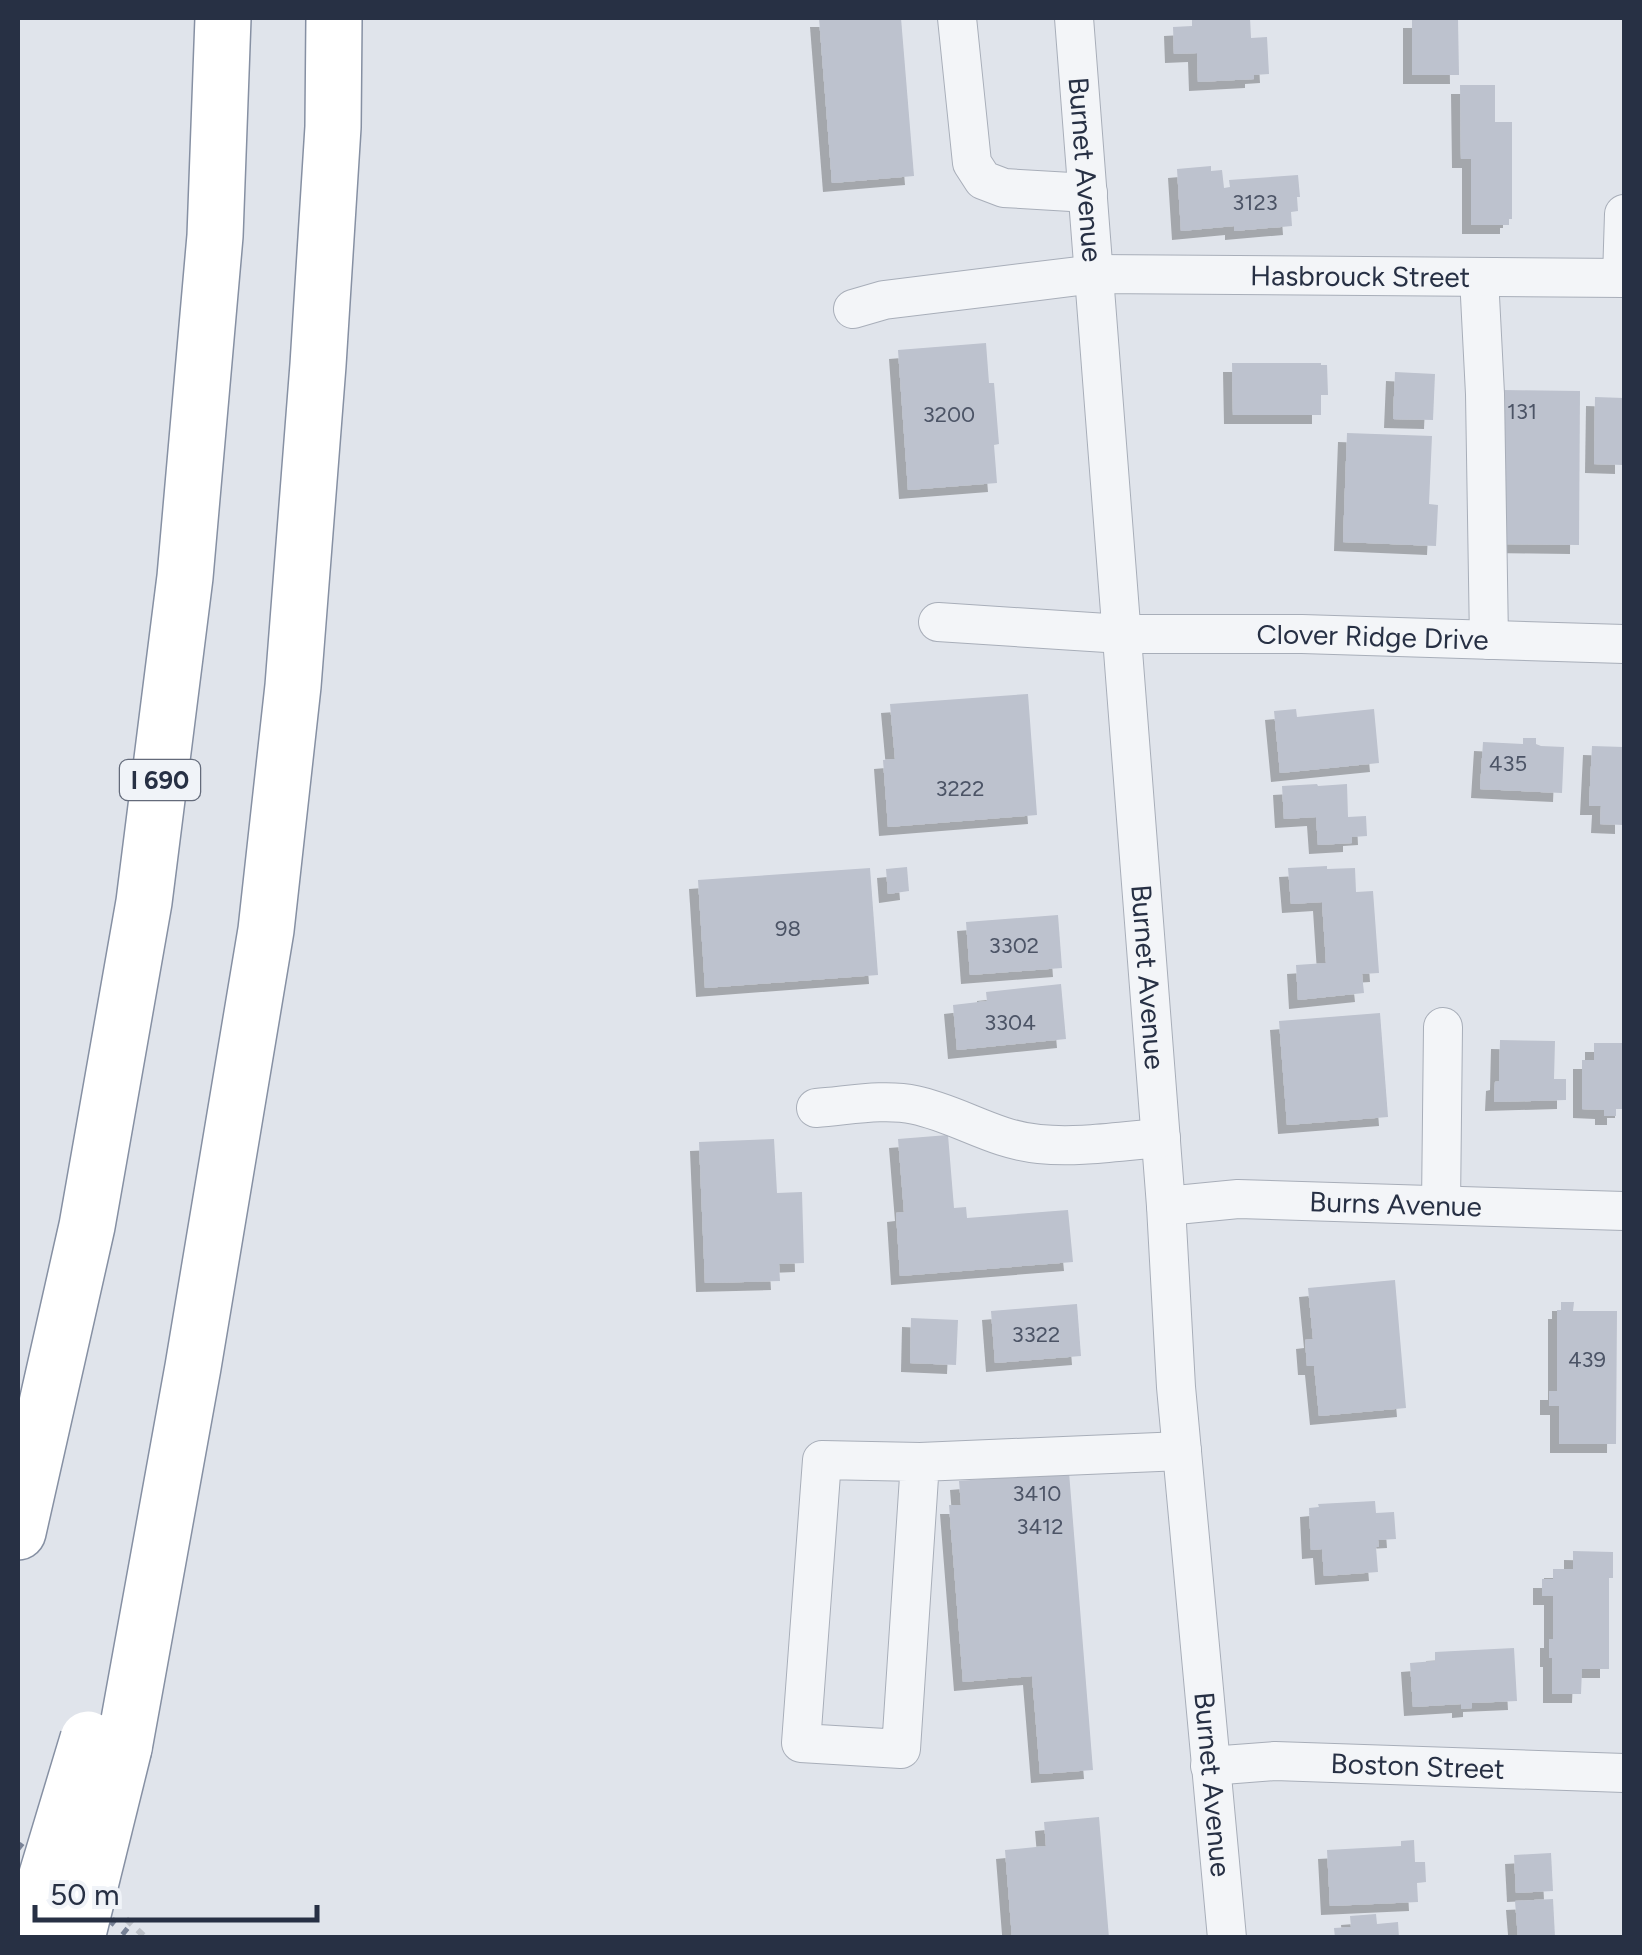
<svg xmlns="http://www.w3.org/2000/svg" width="1642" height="1955" font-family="Figtree,sans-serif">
<defs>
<filter id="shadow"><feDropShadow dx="-9" dy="9" stdDeviation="0" flood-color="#0004"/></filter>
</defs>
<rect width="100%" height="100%" fill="#e0e4eb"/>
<g fill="#bdc2ce" filter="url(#shadow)">
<path d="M819 18H901L914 176 832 183Z"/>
<path d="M1192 18H1250L1251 38 1267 37 1269 74 1254 75V79L1198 82 1197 53 1174 54 1173 27 1192 26Z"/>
<path d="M1412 19H1458L1459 75H1412Z"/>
<path d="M1460 85H1495V122H1512V219H1509V225H1471V159H1461Z"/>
<path d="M1211 166V171L1222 170 1224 188 1230 187 1229 180 1298 175 1300 197H1297L1298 211 1291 212 1292 226 1234 231V226L1181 231 1177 169Z"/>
<path d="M986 343 989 383H994L999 444 994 445 997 483 908 490 898 350Z"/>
<path d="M1232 363H1321V365H1327L1328 395H1321V415H1233Z"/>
<path d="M1395 372 1435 374 1433 420 1393 419Z"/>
<path d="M1501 390 1580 391 1579 545 1500 544Z"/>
<path d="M1595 397 1624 398V465L1594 464Z"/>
<path d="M1347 433 1432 436 1429 504 1438 505 1436 546 1343 542Z"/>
<path d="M1028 694 1037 815 888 827 883 760 895 759 890 704Z"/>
<path d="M1296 709 1297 717 1374 709 1379 763 1280 773 1274 711Z"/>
<path d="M1523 738H1536V744L1541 746 1564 747 1562 793 1480 789 1483 742 1523 744Z"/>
<path d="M1592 746 1624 747V825L1600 824 1601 806H1589Z"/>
<path d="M1317 784 1318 786 1347 784 1348 817 1366 816 1367 836 1352 837V843L1318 845 1316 817 1284 819 1282 786Z"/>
<path d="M1327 866V869L1355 868 1356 892 1373 891 1379 973 1362 974 1364 993 1298 1000 1296 965 1326 963 1322 902 1291 904 1288 868Z"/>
<path d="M907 867 909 891 888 894 886 869Z"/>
<path d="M870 868 878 975 705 988 698 880Z"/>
<path d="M1058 915 1062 968 970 975 966 922Z"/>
<path d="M1061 984 1066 1039 957 1050 953 1005 987 1001 986 992Z"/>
<path d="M1380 1013 1388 1117 1287 1125 1279 1021Z"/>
<path d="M1500 1040 1555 1041 1554 1079H1566V1100L1494 1102 1495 1082 1499 1081Z"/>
<path d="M1594 1043H1624V1109H1616V1116H1604V1110L1582 1109V1060H1594Z"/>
<path d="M948 1135 954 1208 966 1207 967 1218 1068 1210 1073 1262 900 1276 896 1213 904 1212 898 1139Z"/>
<path d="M774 1139 777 1193 802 1192 804 1263 779 1264 780 1281 705 1283 699 1142Z"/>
<path d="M1395 1280 1406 1408 1319 1416 1314 1366H1307L1305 1340 1313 1339 1308 1288Z"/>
<path d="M1561 1302H1574L1573 1311H1617L1616 1444H1559V1406H1549V1391H1557V1310H1561Z"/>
<path d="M1077 1304 1081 1356 995 1363 991 1311Z"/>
<path d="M911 1318 958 1320 956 1365 910 1363Z"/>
<path d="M1069 1472 1093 1770 1040 1774 1032 1676 963 1682 949 1505H961L959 1481Z"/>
<path d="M1375 1501 1376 1513 1394 1512 1396 1539 1378 1540 1379 1547H1376L1378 1572 1324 1576 1322 1549 1311 1550 1309 1508 1319 1507 1318 1504Z"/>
<path d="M1573 1551 1613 1552V1578H1609V1669H1582L1581 1694H1552V1658H1549V1639H1553V1596H1542V1579H1553V1569H1573Z"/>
<path d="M1514 1648 1517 1701 1472 1703V1708L1461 1709V1704L1413 1707 1410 1663 1435 1661V1652Z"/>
<path d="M1099 1817 1109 1938H1012L1005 1850 1046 1846 1044 1822Z"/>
<path d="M1414 1840 1415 1862H1425L1426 1882 1417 1883 1418 1902 1330 1906 1327 1850 1401 1846V1841Z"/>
<path d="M1551 1853 1553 1891 1516 1893 1514 1855Z"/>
<path d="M1553 1899 1555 1937 1518 1938 1515 1901Z"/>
<path d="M1376 1914 1377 1924 1398 1922 1399 1938H1335L1334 1928 1351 1927 1350 1916Z"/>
</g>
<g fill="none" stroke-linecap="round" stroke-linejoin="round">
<defs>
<g id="minor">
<path d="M957 18 972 163 983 180 1004 188 1088 193"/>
<path id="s1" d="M1074 18 1166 1206 1176 1387 1227 1938"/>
<path d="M1479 277 1485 394 1489 640"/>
<path d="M1622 278 1624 214"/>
<path id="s2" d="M853 309 884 300 1095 274 1624 278"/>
<path id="s3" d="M938 622 1122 634H1302L1624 644"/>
<path d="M816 1108C847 1106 884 1098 915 1105 958 1114 994 1140 1039 1144 1079 1148 1120 1141 1161 1138"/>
<path d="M1441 1205 1443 1027"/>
<path id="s4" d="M1166 1206 1238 1199 1624 1211"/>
<path d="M920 1462 901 1749 801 1743 822 1460 920 1462 1182 1451"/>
<path id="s5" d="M1210 1766 1275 1761 1624 1773"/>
</g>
<g id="highway">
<path d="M18 1532 87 1226 144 902 185 577 215 236 223 18"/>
<path d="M124 1748 193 1367 266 930 293 686 318 365 333 127 334 18"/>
</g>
</defs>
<use href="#minor" stroke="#a8aeb9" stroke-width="40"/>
<use href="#highway" stroke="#8690a3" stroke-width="58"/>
<path stroke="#bec2c9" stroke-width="6" stroke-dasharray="8 8" stroke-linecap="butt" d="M126 1919 146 1938"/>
<use href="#minor" stroke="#f3f5f8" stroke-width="38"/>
<use href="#highway" stroke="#fff" stroke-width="55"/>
<path stroke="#788296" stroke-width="8" stroke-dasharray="5 10" stroke-linecap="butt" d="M18 1845 133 1938"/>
<defs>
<g id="highway-bridge">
<path d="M28 1938 88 1739"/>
<path d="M77 1938 124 1748"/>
</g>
</defs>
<use href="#highway-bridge" stroke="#8690a3" stroke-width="58" stroke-linecap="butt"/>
<use href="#highway-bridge" stroke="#fff" stroke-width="55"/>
</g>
<g text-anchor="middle" stroke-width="10" stroke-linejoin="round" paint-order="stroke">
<g font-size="22" fill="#4c5466">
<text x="1255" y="210">3123</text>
<text x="1522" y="419">131</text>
<text x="949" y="422">3200</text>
<text x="1508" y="771">435</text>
<text x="960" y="796">3222</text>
<text x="788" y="936">98</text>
<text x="1014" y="953">3302</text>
<text x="1010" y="1030">3304</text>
<text x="1036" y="1342">3322</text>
<text x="1587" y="1367">439</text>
<text x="1037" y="1501">3410</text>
<text x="1040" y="1534">3412</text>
</g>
<rect fill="#f0f3f8" stroke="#636a7a" stroke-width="2.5" x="120" y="760" width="80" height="40" rx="8"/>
<g font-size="25" font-weight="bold" fill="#273044">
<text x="160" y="789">I 690</text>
</g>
<g font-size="28" fill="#273044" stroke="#f0f3f8">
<text dy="10" stroke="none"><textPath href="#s1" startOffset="152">Burnet Avenue</textPath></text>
<text dy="10" stroke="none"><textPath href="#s2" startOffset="510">Hasbrouck Street</textPath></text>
<text dy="10" stroke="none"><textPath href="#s3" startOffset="435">Clover Ridge Drive</textPath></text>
<text dy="10" stroke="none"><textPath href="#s1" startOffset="962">Burnet Avenue</textPath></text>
<text dy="10" stroke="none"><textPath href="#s4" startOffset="230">Burns Avenue</textPath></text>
<text dy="10" stroke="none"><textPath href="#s5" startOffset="208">Boston Street</textPath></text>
<text dy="10" stroke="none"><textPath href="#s1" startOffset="1772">Burnet Avenue</textPath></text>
</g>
</g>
<rect width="1642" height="1955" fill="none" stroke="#273044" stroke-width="40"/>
<path d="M35 1905v15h282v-15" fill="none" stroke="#273044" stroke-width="5"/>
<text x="50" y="1905" font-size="30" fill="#273044" stroke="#f0f3f8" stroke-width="8" paint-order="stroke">50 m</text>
</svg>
